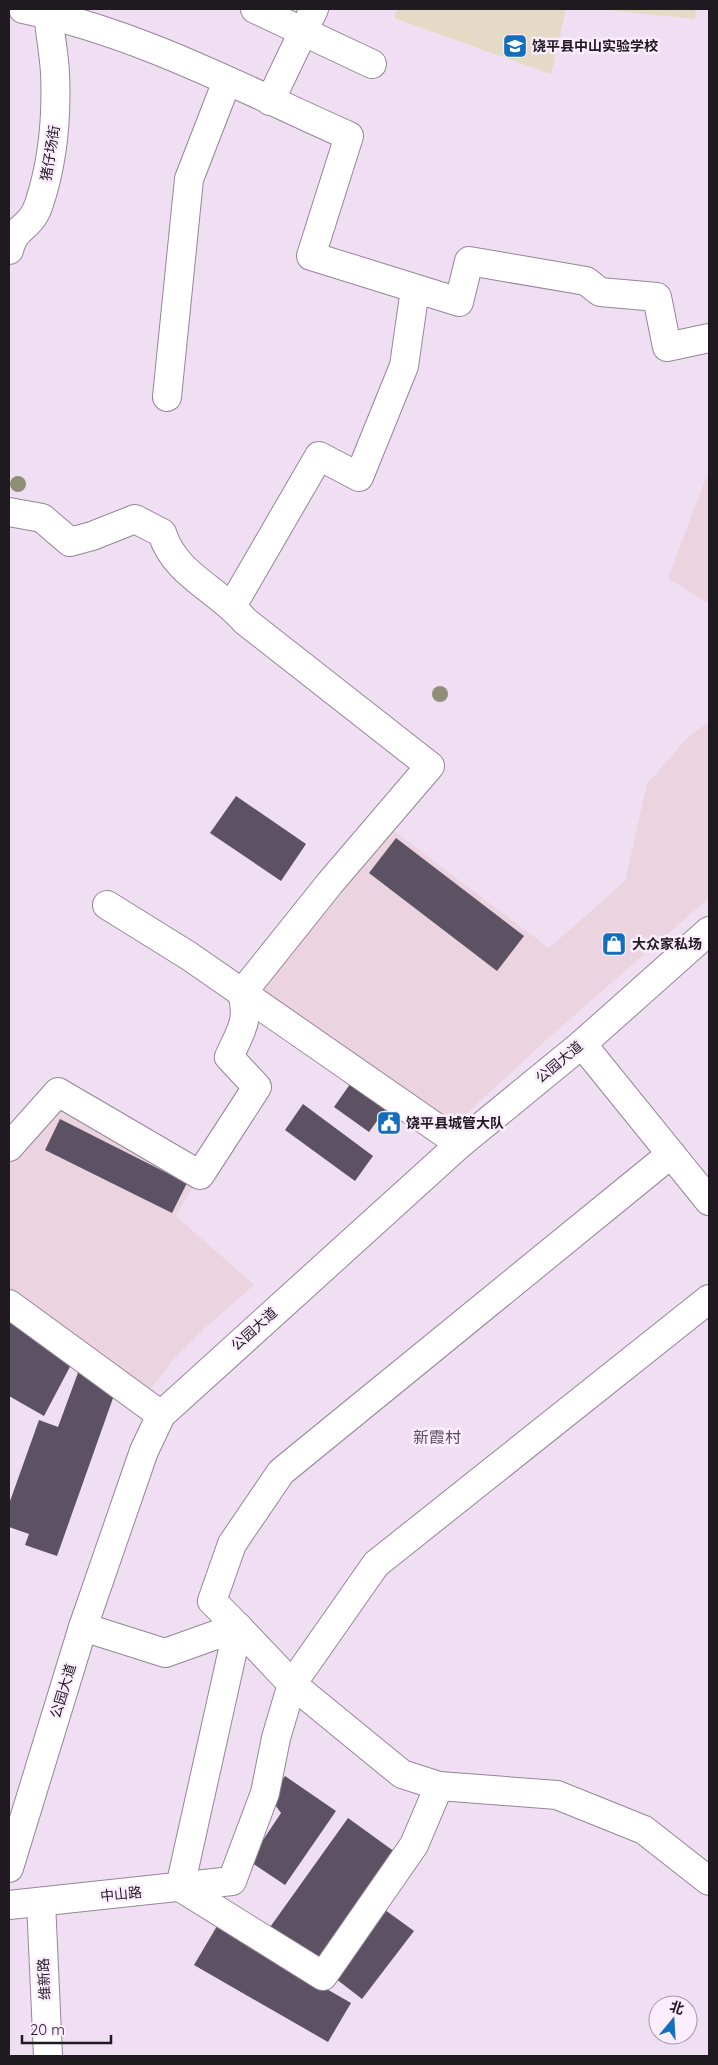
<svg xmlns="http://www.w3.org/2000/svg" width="718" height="2065" font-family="Quicksand,'Noto Sans SC',sans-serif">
<rect width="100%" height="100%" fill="#f0dff3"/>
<g fill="#ebd4df">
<path d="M709 470V604L668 578Z"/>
<path d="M709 722V898L554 1033 452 1127 259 992 394 831 549 948 625 881 647 784 687 738Z"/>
<path d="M60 1102 196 1182 176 1216 254 1285 206 1327 175 1358 147 1393 9 1295V1161Z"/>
</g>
<g fill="#e5dac6">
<path d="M397 9H566L551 74 394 18Z"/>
<path d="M598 9H696L695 19Z"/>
</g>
<g fill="#5c5264">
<path d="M236 796 306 844 281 881 210 833Z"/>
<path d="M396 838 524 936 497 971 369 873Z"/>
<path d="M355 1077 401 1110 395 1117 385 1110 369 1132 334 1107Z"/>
<path d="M303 1104 373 1156 355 1181 285 1130Z"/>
<path d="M60 1119 187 1183 172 1213 45 1150Z"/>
<path d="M9 1314 73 1361 44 1416 9 1396Z"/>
<path d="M79 1370 118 1384 57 1556 25 1545 29 1534 9 1527V1504L39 1420 58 1427Z"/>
<path d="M285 1776 336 1811 285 1885 249 1861 281 1813 270 1798Z"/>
<path d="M348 1818 395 1852 315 1964 268 1930Z"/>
<path d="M381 1907 414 1931 362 1999 331 1975Z"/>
<path d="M217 1926 351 2003 328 2042 194 1965Z"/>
</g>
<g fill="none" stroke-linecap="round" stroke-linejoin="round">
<defs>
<g id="minor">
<path d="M23 9C137 32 243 89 349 136L311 256 459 302 469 261 586 281 600 292 657 297 667 347 709 338"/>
<path d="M255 9 372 64"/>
<path d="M270 101 314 9"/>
<path d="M9 250C15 225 31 229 39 204 53 162 57 118 55 73 54 52 49 30 48 9"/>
<path d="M167 397 189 179 227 81"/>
<path d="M9 512 42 518 70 542 92 536 135 519 162 533C175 575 218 589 245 621L430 766 330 883 242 993"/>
<path d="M232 606 319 456 359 477 404 366 415 289"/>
<path d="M107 905 189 956 460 1144"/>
<path d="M582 1044 709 1201"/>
<path d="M9 1147 58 1092 200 1175 257 1087 229 1057C240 1032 250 1021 242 993"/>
<path d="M9 1304 161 1415"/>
<path d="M83 1627 165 1653 238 1627 292 1684 402 1774 439 1786 557 1795 644 1830 709 1881"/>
<path d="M439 1786 414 1845 323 1976 180 1887 238 1627 212 1601 232 1544 281 1472 671 1154"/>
<path d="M41 1902 48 2056"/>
<path d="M9 1905 232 1881 265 1793 276 1738 292 1684 376 1564 709 1299"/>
</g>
<path id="major" d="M9 1868 83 1627 144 1451 161 1415 460 1144 582 1044 709 931"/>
</defs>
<use href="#minor" stroke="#958598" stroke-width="30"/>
<use href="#major" stroke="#958598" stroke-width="30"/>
<use href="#minor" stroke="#fff" stroke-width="28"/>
<use href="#major" stroke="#fff" stroke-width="28"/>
</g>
<g fill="#908e77">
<circle cx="18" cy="484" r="8"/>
<circle cx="440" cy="694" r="8"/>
</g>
<defs>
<symbol id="school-square" viewBox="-11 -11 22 22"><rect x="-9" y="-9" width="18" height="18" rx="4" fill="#136ebb" stroke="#fbedfd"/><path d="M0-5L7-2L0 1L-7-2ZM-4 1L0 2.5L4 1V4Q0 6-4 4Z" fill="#fff"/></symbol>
<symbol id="shop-square" viewBox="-11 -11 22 22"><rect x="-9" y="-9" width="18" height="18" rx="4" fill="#136ebb" stroke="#fbedfd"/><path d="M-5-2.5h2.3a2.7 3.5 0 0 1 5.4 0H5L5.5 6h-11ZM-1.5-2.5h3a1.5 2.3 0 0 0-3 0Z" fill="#fff"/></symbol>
<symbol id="civic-square" viewBox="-11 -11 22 22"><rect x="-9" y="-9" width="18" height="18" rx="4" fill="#136ebb" stroke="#fbedfd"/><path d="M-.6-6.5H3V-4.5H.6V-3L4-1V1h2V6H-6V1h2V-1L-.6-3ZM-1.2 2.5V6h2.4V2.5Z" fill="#fff"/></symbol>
</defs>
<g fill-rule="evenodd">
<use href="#school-square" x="501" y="32" width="28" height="28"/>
<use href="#shop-square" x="600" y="930" width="28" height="28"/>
<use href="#civic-square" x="375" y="1109" width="28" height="28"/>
</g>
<g text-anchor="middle" stroke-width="5" stroke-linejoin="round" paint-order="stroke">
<g font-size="14" font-weight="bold" fill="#1f1920" stroke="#fbedfd" text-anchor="start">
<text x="532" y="51">饶平县中山实验学校</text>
<text x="632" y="949">大众家私场</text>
<text x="406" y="1128">饶平县城管大队</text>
</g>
<g font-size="14" fill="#1f1920" stroke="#fbedfd">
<text transform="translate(50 153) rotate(-81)" y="5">猪仔场街</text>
<text transform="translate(559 1062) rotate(-40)" y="5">公园大道</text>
<text transform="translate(254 1329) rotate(-42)" y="5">公园大道</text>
<text transform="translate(63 1691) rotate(-73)" y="5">公园大道</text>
<text transform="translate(121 1894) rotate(-6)" y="5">中山路</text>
<text transform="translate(44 1979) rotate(-93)" y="5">维新路</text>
</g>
<g font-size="16" fill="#5a4c5d" stroke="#fbedfd">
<text x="437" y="1443">新霞村</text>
</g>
</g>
<rect width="718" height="2065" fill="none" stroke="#1f1920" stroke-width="20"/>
<g transform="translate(673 2020) rotate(18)"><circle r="24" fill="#fbedfd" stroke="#a398a5"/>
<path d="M0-4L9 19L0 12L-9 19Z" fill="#136ebb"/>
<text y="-8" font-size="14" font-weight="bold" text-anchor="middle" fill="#1f1920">北</text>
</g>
<path d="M22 2035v8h89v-8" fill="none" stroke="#1f1920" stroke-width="2.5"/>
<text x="30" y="2035" font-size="15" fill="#1f1920" stroke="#fbedfd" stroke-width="4" paint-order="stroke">20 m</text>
</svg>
